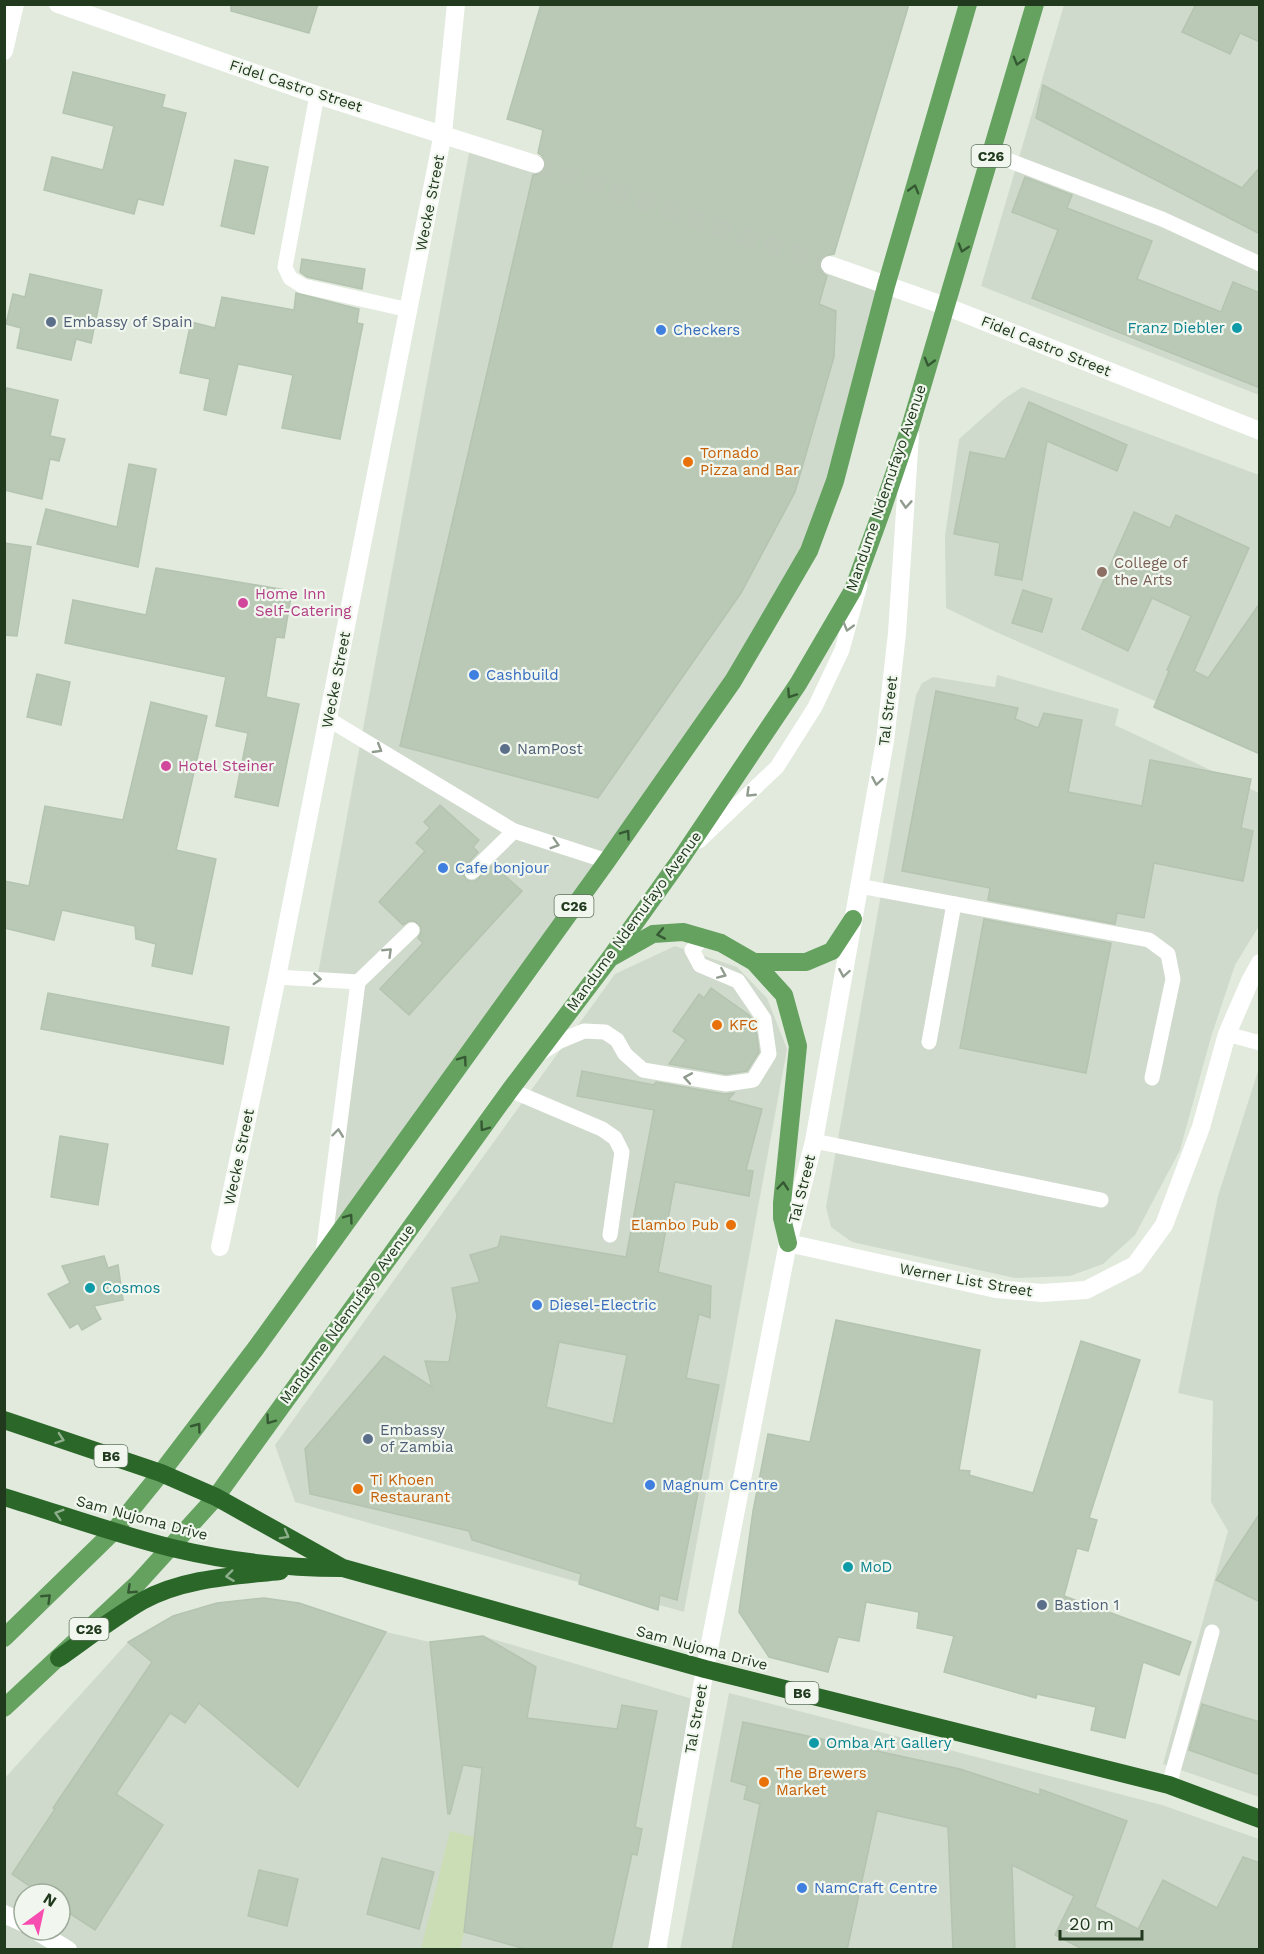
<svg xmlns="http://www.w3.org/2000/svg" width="1264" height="1954" font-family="'Work Sans',sans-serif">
<rect width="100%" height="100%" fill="#e1eadd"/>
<g fill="#d0dacc" fill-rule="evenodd">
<path d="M1064 5H1259V395L981 286Z"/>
<path d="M471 142 886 286 835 481 766 625 323 1254 358 982 317 979Z"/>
<path d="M1022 387 1259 475V746L996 632 946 608 945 536 959 439 1004 399Z"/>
<path d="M997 675 1119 709 1115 725 1259 793V926L1235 965 1211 1037 1180 1150 1135 1235 1103 1264 1070 1276 1015 1278 852 1242 831 1227 826 1207 916 695 922 683 933 677 995 687Z"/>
<path d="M675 946 737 967 767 998 787 1049 684 1612 295 1502 275 1445 615 974Z"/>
<path d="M1259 1068V1797L1163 1764 1228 1531 1211 1502 1213 1401 1178 1393 1218 1196Z"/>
<path d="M264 1598 299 1603 386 1632 430 1642 483 1636 699 1701 657 1949 5 1950V1778L128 1642 173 1616 217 1603ZM24 1894H60V1930H24Z"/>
<path d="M729 1693 1162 1805 1259 1839V1949L680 1950Z"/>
</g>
<path fill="#cbddb5" d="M450 1831 474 1837 464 1932 460 1949H421Z"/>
<g fill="#bac8b6" stroke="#b4c4b0" stroke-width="1.5" fill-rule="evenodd">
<path d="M231 4H318L309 33 231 11Z"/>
<path d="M541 4H909L834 254 823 256 819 262 821 272 827 276 819 304 836 311 834 357 795 492 741 593 598 798 400 746 533 175 542 173 546 167 544 157 538 153 543 130 507 119Z"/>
<path d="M1196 4H1260V42L1240 33 1230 54 1182 32Z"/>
<path d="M73 72 165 95 162 107 186 113 163 205 138 199 134 214 44 190 52 157 103 170 114 126 63 113Z"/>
<path d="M1043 85 1242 188 1260 167V234L1036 118Z"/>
<path d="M235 160 268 167 254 234 221 226Z"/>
<path d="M1025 177 1072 195 1067 208 1152 241 1137 279 1221 312 1233 282 1260 293V388L1032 298 1058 230 1012 212Z"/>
<path d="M302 259 365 269 362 289 307 277 300 272Z"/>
<path d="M30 274 102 290 91 343 76 339 71 360 17 348 21 328 6 324 13 294 25 297Z"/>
<path d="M296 293 359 309 357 323 363 324 340 439 282 428 293 375 238 364 226 415 204 410 210 379 180 373 191 322 215 328 222 297 294 310Z"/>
<path d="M7 388 58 400 50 436 65 439 59 461 50 459 42 499 4 490V402Z"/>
<path d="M1029 402 1127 445 1117 471 1047 441 1022 580 995 575 1000 543 954 534 970 452 1005 459Z"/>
<path d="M129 464 156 469 138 567 37 544 46 509 117 527Z"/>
<path d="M1134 512 1170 528 1176 515 1249 548 1194 671 1208 678 1260 603V754L1154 707 1169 671 1167 670 1191 616 1152 598 1128 651 1082 629Z"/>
<path d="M4 543 31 547 17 636 4 635Z"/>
<path d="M156 568 292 591 284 638 276 637 266 697 299 704 278 806 235 797 248 733 216 726 226 677 65 643 73 600 146 615Z"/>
<path d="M1023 590 1052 599 1042 632 1012 623Z"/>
<path d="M37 674 70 682 61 725 27 717Z"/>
<path d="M936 691 1018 708 1015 719 1038 728 1044 713 1082 720 1068 792 1142 806 1150 760 1251 779 1241 828 1253 831 1243 881 1154 863 1144 918 1117 913 1115 924 988 900 990 888 902 871Z"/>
<path d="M151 702 207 716 176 850 216 859 192 974 152 966 156 944 136 939 135 926 62 910 54 940 4 928V881L29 886 45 806 123 820Z"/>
<path d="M440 805 479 840 473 847 478 852 463 869 465 878 469 881H475L493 865 522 891 409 1015 380 989 423 943 418 938 421 933V927L414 921H409L403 925 379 902 425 851 416 843 430 828 424 822Z"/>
<path d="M984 919 1111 943 1086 1073 960 1048Z"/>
<path d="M711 988 749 1015 755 1023 759 1052 747 1071 726 1074 669 1064 686 1040 673 1031 699 994 704 998Z"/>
<path d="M48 993 229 1027 223 1064 41 1029Z"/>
<path d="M582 1071 654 1085 656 1082 724 1094 734 1093 728 1100 762 1109 746 1170 753 1171 749 1196 675 1182 658 1272 711 1286 710 1318 699 1314 686 1378 719 1385 677 1600 660 1595 658 1610 579 1584 581 1574 472 1540 469 1531 310 1494 305 1449 384 1356 432 1387 425 1361 449 1362 457 1316 452 1288 480 1282 470 1255 498 1247 501 1236 626 1257 654 1110 577 1096ZM559 1342 627 1355 613 1424 546 1407Z"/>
<path d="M60 1136 108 1144 98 1205 51 1197Z"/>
<path d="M104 1256 108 1268 118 1265 123 1300 94 1306 101 1319 82 1330 78 1323 70 1328 48 1294 70 1283 62 1266Z"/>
<path d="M836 1320 980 1350 959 1470 970 1471 969 1475 1033 1493 1081 1341 1140 1360 1089 1518 1097 1520 1088 1551 1077 1548 1064 1596 1191 1642 1179 1675 1143 1662 1125 1738 1091 1730 1096 1707 1037 1694 1036 1698 944 1672 954 1636 917 1628 919 1612 866 1602 859 1641 838 1637 828 1672 769 1657 739 1612 753 1511 768 1434 810 1442Z"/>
<path d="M1260 1513V1602L1216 1580Z"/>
<path d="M264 1598 299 1603 386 1632 298 1787 199 1703 185 1723 170 1713 116 1794 163 1825 95 1930 60 1907V1894H41L12 1874 55 1809 53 1808 152 1662 128 1642 173 1616 217 1603Z"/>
<path d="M483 1636 536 1667 527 1718 617 1729 622 1705 657 1711 635 1827 642 1829 637 1855 632 1854 611 1950H529L464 1932 482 1768 463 1765 450 1814H448L430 1642Z"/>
<path d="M1202 1704 1260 1722V1775L1189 1750Z"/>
<path d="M743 1722 960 1769 1040 1795V1789L1127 1821 1095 1907 1138 1929 1163 1880 1217 1908 1243 1857 1260 1863V1950H1084L1055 1935 1074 1896 1012 1865 1015 1950H953L948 1827 877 1811 847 1950H732L760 1804 744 1799 747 1786 731 1781Z"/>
<path d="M382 1858 434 1872 419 1929 367 1914Z"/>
<path d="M259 1870 298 1879 287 1926 248 1916Z"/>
</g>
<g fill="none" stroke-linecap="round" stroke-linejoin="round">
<path stroke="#bbc7b7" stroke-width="18" stroke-dasharray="18 9" stroke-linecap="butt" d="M535 164 830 265"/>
<g stroke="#fff" stroke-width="15">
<path d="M317 95 285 267 290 278 303 286 409 310"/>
<path d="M992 154 1162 219 1260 264"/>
<path d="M328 719 514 831"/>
<path d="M699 841 777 767 815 707 842 650 860 585"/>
<path d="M472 872 514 831 607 861"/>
<path d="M859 886 1149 940 1168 954 1173 979 1152 1078"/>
<path d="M277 977 358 982"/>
<path d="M1227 1034 1260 1043"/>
<path d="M929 1042 954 904"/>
<path d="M541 1053 560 1041 584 1031 605 1032 617 1040 625 1054 643 1070 726 1084 753 1080 769 1054 764 1019 738 981 700 965 692 950 704 937"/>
<path d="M510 1090 602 1129 615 1138 622 1152 610 1235"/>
<path d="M814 1141 1101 1200"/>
<path d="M323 1254 358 982 412 930"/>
<path d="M1169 1785 1212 1632"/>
</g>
<g stroke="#fff" stroke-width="18">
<path d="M220 1247 277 977 443 133 456 4"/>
<path d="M4 1914 24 1923"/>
<path d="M35 1930 68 1950"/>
</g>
<g stroke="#fff" stroke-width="18">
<path d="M58 4 317 95 535 164"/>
<path d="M4 51 15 4"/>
<path d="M830 265 945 306 1260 431"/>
<path d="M788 1243 996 1289 1042 1293 1086 1290 1135 1265 1164 1225 1201 1127 1227 1034 1250 981 1260 963"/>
<path d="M657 1950 705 1669 788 1243 814 1141 885 741 897 633 910 435"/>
</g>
<g stroke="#65a260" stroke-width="18">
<path d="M614 956 653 934 683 932 721 943 754 962 784 995 798 1046 782 1203V1218L788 1243"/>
<path d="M754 962H806L832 951 853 919"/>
<path d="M4 1638 114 1531 161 1473 256 1348 607 861 733 681 766 625 809 551 835 481 886 286 968 4"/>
<path d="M4 1708 138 1583 216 1497 510 1090 610 958 680 860 798 684 853 590 882 510 911 424 1035 4"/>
</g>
<g stroke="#2b6729" stroke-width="18">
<path d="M4 1420 161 1473 216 1497 343 1568 705 1669 1169 1785 1260 1819"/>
<path d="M4 1497C60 1514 116 1534 172 1548 227 1561 286 1568 341 1568"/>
<path d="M59 1658C86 1639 113 1618 142 1601 183 1578 235 1576 280 1571"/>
</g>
</g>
<defs><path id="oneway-chevron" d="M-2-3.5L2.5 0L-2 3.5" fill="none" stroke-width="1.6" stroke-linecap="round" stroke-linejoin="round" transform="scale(1.5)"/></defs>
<g stroke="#355932">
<use href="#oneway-chevron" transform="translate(1018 61) rotate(106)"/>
<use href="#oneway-chevron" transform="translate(914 189) rotate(-74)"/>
<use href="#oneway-chevron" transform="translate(963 248) rotate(107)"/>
<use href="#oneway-chevron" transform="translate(929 362) rotate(106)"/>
<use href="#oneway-chevron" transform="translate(791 694) rotate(124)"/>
<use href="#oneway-chevron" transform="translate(626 834) rotate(-55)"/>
<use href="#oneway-chevron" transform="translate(661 934) rotate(169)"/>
<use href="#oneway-chevron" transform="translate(463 1060) rotate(-54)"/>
<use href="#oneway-chevron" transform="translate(484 1127) rotate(126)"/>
<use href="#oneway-chevron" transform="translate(783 1186) rotate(-85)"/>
<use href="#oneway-chevron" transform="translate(349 1218) rotate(-54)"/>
<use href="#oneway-chevron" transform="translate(270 1420) rotate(126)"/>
<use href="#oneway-chevron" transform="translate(197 1427) rotate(-53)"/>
<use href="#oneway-chevron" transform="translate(131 1590) rotate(137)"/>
<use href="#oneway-chevron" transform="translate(47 1598) rotate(-44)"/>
</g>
<g stroke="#909c8e">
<use href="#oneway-chevron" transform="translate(906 504) rotate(94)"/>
<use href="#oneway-chevron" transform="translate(848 627) rotate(106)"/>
<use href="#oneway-chevron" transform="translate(378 749) rotate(31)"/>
<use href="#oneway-chevron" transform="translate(877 781) rotate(100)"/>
<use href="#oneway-chevron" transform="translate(750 793) rotate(136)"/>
<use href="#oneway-chevron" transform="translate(555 844) rotate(17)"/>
<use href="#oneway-chevron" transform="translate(388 952) rotate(-44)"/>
<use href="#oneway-chevron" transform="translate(844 973) rotate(100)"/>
<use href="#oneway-chevron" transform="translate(722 974) rotate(23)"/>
<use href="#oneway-chevron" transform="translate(317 979) rotate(4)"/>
<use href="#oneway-chevron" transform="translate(688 1078) rotate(-170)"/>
<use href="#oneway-chevron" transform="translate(338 1133) rotate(-83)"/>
</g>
<g stroke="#8eaf8c">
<use href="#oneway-chevron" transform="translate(60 1439) rotate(19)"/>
<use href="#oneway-chevron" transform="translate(59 1514) rotate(-163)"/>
<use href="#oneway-chevron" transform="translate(285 1535) rotate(29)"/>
<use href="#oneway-chevron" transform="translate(230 1576) rotate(173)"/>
</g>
<g fill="#5c6f8a" stroke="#f1f7ee" stroke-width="2">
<circle cx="51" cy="322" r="6"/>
<circle cx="505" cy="749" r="6"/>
<circle cx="368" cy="1439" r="6"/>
<circle cx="1042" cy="1605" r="6"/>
</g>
<g fill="#0f9aa8" stroke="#f1f7ee" stroke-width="2">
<circle cx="1237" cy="328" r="6"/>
<circle cx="90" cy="1288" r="6"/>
<circle cx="848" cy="1567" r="6"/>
<circle cx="814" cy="1743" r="6"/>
</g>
<g fill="#3f7fe0" stroke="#f1f7ee" stroke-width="2">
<circle cx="661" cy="330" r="6"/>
<circle cx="474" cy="675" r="6"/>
<circle cx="443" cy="868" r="6"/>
<circle cx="537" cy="1305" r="6"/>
<circle cx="650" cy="1485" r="6"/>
<circle cx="802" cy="1888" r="6"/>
</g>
<g fill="#e8710a" stroke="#f1f7ee" stroke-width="2">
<circle cx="688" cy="462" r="6"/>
<circle cx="717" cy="1025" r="6"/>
<circle cx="731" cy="1225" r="6"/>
<circle cx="358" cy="1489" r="6"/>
<circle cx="764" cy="1782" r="6"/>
</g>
<circle fill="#8d6e63" stroke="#f1f7ee" stroke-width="2" cx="1102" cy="572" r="6"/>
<g fill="#d1479c" stroke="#f1f7ee" stroke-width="2">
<circle cx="243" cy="603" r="6"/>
<circle cx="166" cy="766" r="6"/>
</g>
<g text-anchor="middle" stroke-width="4.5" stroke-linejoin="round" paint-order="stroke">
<g fill="#f1f7ee" stroke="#5f735c" stroke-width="1.5">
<rect x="971.5" y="145" width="39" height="22" rx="4.5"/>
<rect x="554.5" y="895" width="39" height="22" rx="4.5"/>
<rect x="94.5" y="1445" width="33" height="22" rx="4.5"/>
<rect x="69.5" y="1618" width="39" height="22" rx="4.5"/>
<rect x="785.5" y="1682" width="33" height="22" rx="4.5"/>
</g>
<g font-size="14" font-weight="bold" fill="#213a1e">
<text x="991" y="161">C26</text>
<text x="574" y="911">C26</text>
<text x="111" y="1461">B6</text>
<text x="89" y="1634">C26</text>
<text x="802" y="1698">B6</text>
</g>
<g font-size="15" fill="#213a1e" stroke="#f1f7ee">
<text transform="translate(296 86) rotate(18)" y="5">Fidel Castro Street</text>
<text transform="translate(430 203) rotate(-79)" y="5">Wecke Street</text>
<text transform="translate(1046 346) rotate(22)" y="5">Fidel Castro Street</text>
<text transform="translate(886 488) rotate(-71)" y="5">Mandume Ndemufayo Avenue</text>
<text transform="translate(336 680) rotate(-79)" y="5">Wecke Street</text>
<text transform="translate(888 711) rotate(-83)" y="5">Tal Street</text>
<text transform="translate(634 921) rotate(-54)" y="5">Mandume Ndemufayo Avenue</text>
<text transform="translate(239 1157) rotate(-78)" y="5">Wecke Street</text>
<text transform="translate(802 1189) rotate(-76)" y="5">Tal Street</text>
<text transform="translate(966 1280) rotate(10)" y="5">Werner List Street</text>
<text transform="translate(347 1314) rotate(-54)" y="5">Mandume Ndemufayo Avenue</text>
<text transform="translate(142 1518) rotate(15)" y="5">Sam Nujoma Drive</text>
<text transform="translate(702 1648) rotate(15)" y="5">Sam Nujoma Drive</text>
<text transform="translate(696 1719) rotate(-80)" y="5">Tal Street</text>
</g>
<g font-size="15" fill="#4e5e75" stroke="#f1f7ee" text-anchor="start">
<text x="63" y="327">Embassy of Spain</text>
<text x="517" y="754">NamPost</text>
<text x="380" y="1435">Embassy<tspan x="380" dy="17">of Zambia</tspan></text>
<text x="1054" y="1610">Bastion 1</text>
</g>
<g font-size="15" fill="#0d838f" stroke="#f1f7ee" text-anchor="start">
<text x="1225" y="333" text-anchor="end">Franz Diebler</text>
<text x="102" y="1293">Cosmos</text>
<text x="860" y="1572">MoD</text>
<text x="826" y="1748">Omba Art Gallery</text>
</g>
<g font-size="15" fill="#366cbe" stroke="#f1f7ee" text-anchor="start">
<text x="673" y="335">Checkers</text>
<text x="486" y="680">Cashbuild</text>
<text x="455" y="873">Cafe bonjour</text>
<text x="549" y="1310">Diesel-Electric</text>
<text x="662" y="1490">Magnum Centre</text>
<text x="814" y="1893">NamCraft Centre</text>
</g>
<g font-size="15" fill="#c56008" stroke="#f1f7ee" text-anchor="start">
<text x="700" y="458">Tornado<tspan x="700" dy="17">Pizza and Bar</tspan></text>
<text x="729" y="1030">KFC</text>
<text x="719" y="1230" text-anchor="end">Elambo Pub</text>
<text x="370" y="1485">Ti Khoen<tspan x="370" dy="17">Restaurant</tspan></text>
<text x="776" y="1778">The Brewers<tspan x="776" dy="17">Market</tspan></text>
</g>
<g font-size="15" fill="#785e54" stroke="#f1f7ee" text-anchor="start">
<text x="1114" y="568">College of<tspan x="1114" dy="17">the Arts</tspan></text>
</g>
<g font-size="15" fill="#b23c85" stroke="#f1f7ee" text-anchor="start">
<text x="255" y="599">Home Inn<tspan x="255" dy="17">Self-Catering</tspan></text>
<text x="178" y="771">Hotel Steiner</text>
</g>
</g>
<rect width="1264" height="1954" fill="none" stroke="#213a1e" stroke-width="12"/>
<g transform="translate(42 1912) rotate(33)"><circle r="28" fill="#f1f7ee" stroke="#9eab9b" stroke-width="1.5"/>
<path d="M0-4.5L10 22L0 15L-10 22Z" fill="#f84db0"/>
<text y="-9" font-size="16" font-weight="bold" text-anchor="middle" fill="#213a1e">N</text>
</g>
<path d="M1060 1930v9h82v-9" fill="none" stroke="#213a1e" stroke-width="3"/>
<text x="1069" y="1930" font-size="18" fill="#213a1e" stroke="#f1f7ee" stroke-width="4.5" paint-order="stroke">20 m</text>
</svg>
